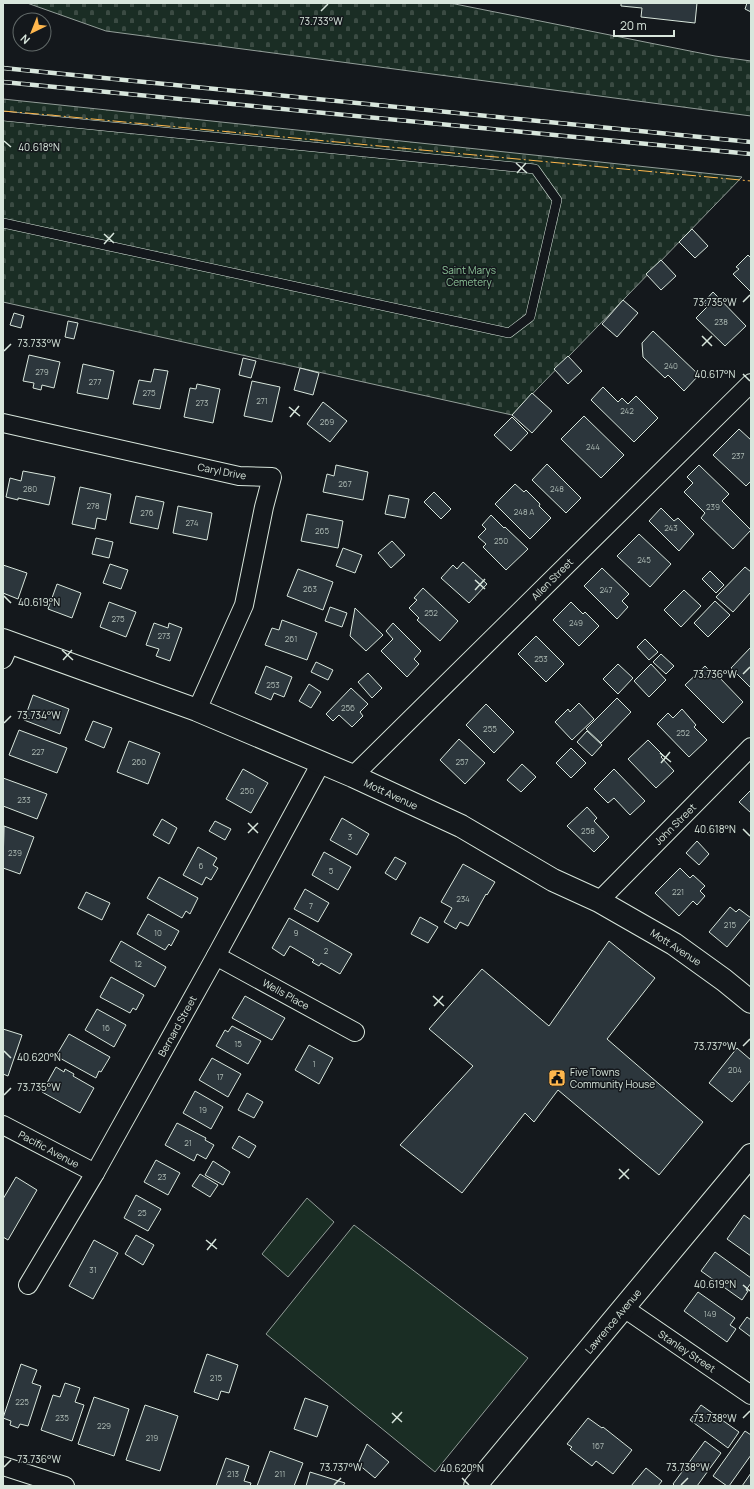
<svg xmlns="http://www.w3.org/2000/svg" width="754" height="1489" font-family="Manrope,sans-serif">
<defs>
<pattern id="cemetery-stones" width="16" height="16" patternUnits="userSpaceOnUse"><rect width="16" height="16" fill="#1a2d24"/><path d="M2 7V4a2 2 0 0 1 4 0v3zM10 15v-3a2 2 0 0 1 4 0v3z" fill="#3b4b43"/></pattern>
</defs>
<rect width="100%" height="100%" fill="#14181c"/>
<g fill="#1a2d24" stroke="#939e99">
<path d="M307 1198 334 1222 288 1277 262 1254Z"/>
<path d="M354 1225 528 1358 435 1472 266 1334Z"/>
</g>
<g fill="url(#cemetery-stones)" stroke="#939e99">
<path d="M27 3H450L715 56 751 61V116L106 31Z"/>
<path d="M3 99 742 177 512 415 3 302Z"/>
</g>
<g fill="#2c363c" stroke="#d8e6dc">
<path d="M621 3H697L695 23 641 17 642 8 621 6Z"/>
<path d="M747 3H751V12L745 9Z"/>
<path d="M692 229 708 246 695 258 679 242Z"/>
<path d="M748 255 751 258V292L733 274 739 269 736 267Z"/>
<path d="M661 260 676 276 661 290 646 274Z"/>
<path d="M713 292 746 326 725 346 696 318 708 306 704 302Z"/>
<path d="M623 300 638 313 617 337 602 324Z"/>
<path d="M14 313 24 316 21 328 10 325Z"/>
<path d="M68 321 78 323 74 339 65 337Z"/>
<path d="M653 331 699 375 684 391 668 375 665 378 643 357 642 343Z"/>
<path d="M29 355 60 362 54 388 42 385 41 390 33 388 34 383 23 381Z"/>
<path d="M568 356 582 371 568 384 554 369Z"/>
<path d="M243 358 256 361 251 378 239 375Z"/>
<path d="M83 364 114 371 108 399 77 393Z"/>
<path d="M300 368 319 373 313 395 294 390Z"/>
<path d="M154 369 168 371 160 409 133 404 139 380 151 382Z"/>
<path d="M252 381 280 387 272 422 244 416Z"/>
<path d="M197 384 220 389 213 423 184 417 190 388 196 389Z"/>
<path d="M603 387 618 402 622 398 628 404 636 396 658 418 634 442 591 400Z"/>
<path d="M532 393 552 411 532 433 512 415Z"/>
<path d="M323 402 347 421 330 442 307 424Z"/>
<path d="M584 416 624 455 601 478 561 439Z"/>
<path d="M512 417 528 433 511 451 494 435Z"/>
<path d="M739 429 751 440V481L746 486 713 455Z"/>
<path d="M547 464 581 498 566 513 532 480Z"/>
<path d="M336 465 368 472 363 500 323 492 327 474 334 476Z"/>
<path d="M699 465 729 494 722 501 751 530 733 549 701 518 705 513 684 492 693 483 687 477Z"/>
<path d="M23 471 55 477 49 505 18 498V500L6 497 10 478 21 481Z"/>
<path d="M515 484 524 492 526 490 540 504 539 506 551 518 530 539 495 504Z"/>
<path d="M80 487 111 494 106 520 97 518 95 529 72 524Z"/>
<path d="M434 492 451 509 441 519 424 502Z"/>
<path d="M389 495 409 499 405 518 385 514Z"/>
<path d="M136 496 164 502 158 529 130 523Z"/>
<path d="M178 506 212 513 207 540 173 533Z"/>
<path d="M661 508 674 521 678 518 694 534 679 551 649 521Z"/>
<path d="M307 514 343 521 338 548 301 541Z"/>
<path d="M491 515 504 528 505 527 528 549 506 570 483 547 486 544 478 537 486 529 482 525Z"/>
<path d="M639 534 671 564 650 587 617 556Z"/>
<path d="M96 538 113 542 109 558 92 554Z"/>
<path d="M392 541 405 555 391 568 378 553Z"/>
<path d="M343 548 362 555 355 573 336 566Z"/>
<path d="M463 562 487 584 469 603 441 578 453 565 457 569Z"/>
<path d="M110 564 128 570 121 589 103 583Z"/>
<path d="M3 565 27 573 18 599 3 593Z"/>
<path d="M745 567 751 572V592L733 612 716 597Z"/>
<path d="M602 568 629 594 622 601 628 607 617 619 584 586Z"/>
<path d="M298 569 333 582 323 610 287 596Z"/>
<path d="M710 571 724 585 716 593 702 579Z"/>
<path d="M57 584 81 593 72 618 48 609Z"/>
<path d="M423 588 458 621 440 641 417 620 419 618 409 608 417 600 414 598Z"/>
<path d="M684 590 701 606 681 627 664 610Z"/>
<path d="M715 601 730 615 708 637 694 623Z"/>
<path d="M109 602 136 612 126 637 100 627Z"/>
<path d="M571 602 583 614 585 612 599 626 579 646 553 620Z"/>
<path d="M330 607 347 613 342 627 325 621Z"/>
<path d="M355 608 383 635 366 651 350 636Z"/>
<path d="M282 620 317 633 307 660 265 645 272 628 279 630Z"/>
<path d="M154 623 168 628 169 623 182 628 170 661 156 656 159 649 146 645Z"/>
<path d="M393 623 421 651 414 659 419 664 407 677 381 651 393 639 386 631Z"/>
<path d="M536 636 564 664 546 682 518 654Z"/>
<path d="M645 639 658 652 649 660 637 647Z"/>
<path d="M751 647V688L731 668Z"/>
<path d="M661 654 674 666 666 674 653 662Z"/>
<path d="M316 662 333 670 328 680 311 672Z"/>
<path d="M618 664 633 678 618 694 603 679Z"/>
<path d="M651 664 666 680 649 697 634 681Z"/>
<path d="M266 666 292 677 284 697 274 693 271 700 255 693Z"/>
<path d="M705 666 715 676 717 675 743 702 723 723 685 685Z"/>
<path d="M368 673 382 688 372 698 358 682Z"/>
<path d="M309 684 321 692 311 708 299 701Z"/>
<path d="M351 688 368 704 360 712 363 716 352 727 339 715 333 721 326 714Z"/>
<path d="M33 695 69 709 60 734 24 720Z"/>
<path d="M617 698 631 712 601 743 586 729Z"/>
<path d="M579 703 594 719 572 740 555 722 568 709 570 712Z"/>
<path d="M486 704 514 732 494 753 466 725Z"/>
<path d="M682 709 696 725 694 727 707 740 689 757 657 724 668 713 673 718Z"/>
<path d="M93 721 112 728 104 748 85 740Z"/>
<path d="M19 730 67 748 57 773 9 755Z"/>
<path d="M587 731 602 745 592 756 577 742Z"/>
<path d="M459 739 485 763 465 784 440 760Z"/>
<path d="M648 740 663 755 661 757 674 771 656 788 628 759Z"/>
<path d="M129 741 160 753 148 784 117 772Z"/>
<path d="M571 748 586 763 571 778 556 763Z"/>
<path d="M522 764 536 777 521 792 507 780Z"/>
<path d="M243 769 268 783 251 813 226 799Z"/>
<path d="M614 769 645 801 630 815 614 798 608 803 594 789Z"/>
<path d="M3 778 47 794 37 819 3 806Z"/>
<path d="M751 790V813L739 802Z"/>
<path d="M587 807 597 818 594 821 609 837 594 852 567 826Z"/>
<path d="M342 818 369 834 357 855 330 840Z"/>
<path d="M162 819 177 828 169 844 153 835Z"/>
<path d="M215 821 231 829 225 840 209 831Z"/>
<path d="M4 826 34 837 20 874 3 868Z"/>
<path d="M697 841 709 854 699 865 686 853Z"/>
<path d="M198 847 217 858 213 865 218 868 211 880 206 877 202 885 183 875Z"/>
<path d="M324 852 351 867 338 890 312 875Z"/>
<path d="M395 857 406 863 396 880 385 873Z"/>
<path d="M463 864 495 882 487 895 486 894 468 926 460 922 456 929 444 922 452 908 441 902Z"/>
<path d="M680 868 690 878 693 875 705 886 700 891 705 896 697 905 693 901 679 916 655 893Z"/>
<path d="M159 877 198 898 190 914 186 911 182 918 147 898Z"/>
<path d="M305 889 329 903 318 922 294 909Z"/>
<path d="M86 892 110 903 102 920 78 908Z"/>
<path d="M730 907 736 912 739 909 751 918 727 947 709 932Z"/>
<path d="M148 914 179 931 171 946 169 944 165 950 137 934Z"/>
<path d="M420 917 438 927 428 943 411 934Z"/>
<path d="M289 918 352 954 340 974 321 963 319 966 312 962 314 960 290 946 284 956 272 948Z"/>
<path d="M121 941 166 967 155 987 110 961Z"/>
<path d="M609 941 655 978 607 1039 703 1122 659 1175 558 1090 534 1122 525 1113 462 1193 400 1145 473 1066 429 1029 482 969 549 1026Z"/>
<path d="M111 977 144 995 136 1010 133 1008 130 1013 100 997Z"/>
<path d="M245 996 285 1018 272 1040 232 1018Z"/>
<path d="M97 1009 126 1025 114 1047 85 1030Z"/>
<path d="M232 1026 261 1041 248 1064 216 1046 225 1030 228 1032Z"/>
<path d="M3 1029 22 1035 8 1076 3 1074Z"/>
<path d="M69 1034 110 1057 101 1072 99 1071 96 1078 56 1056Z"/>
<path d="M309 1045 333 1058 319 1084 295 1070Z"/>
<path d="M737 1048 751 1060V1080L732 1102 709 1083Z"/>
<path d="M212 1058 241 1074 228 1097 199 1080Z"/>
<path d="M56 1067 64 1072 65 1069 74 1074 73 1076 94 1088 80 1113 42 1092Z"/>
<path d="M195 1091 223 1107 211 1129 183 1113Z"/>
<path d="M247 1093 263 1102 254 1118 238 1110Z"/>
<path d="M177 1123 206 1138 205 1140 214 1145 206 1159 197 1154 194 1161 165 1145Z"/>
<path d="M239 1136 256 1146 249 1158 232 1148Z"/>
<path d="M156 1160 180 1173 168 1195 144 1182Z"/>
<path d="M213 1161 230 1172 223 1185 205 1175Z"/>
<path d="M200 1174 218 1185 210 1197 192 1186Z"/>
<path d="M16 1177 37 1190 8 1240 3 1237V1199Z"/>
<path d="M136 1195 161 1209 148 1231 124 1218Z"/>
<path d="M744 1215 751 1220V1256L727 1239Z"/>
<path d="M136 1235 154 1245 143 1265 125 1254Z"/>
<path d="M94 1240 118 1253 93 1299 69 1286Z"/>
<path d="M715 1252 751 1278V1283L746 1290 748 1291 742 1300 701 1271Z"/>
<path d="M698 1292 735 1318 730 1325 736 1329 727 1342 684 1311Z"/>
<path d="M747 1317 751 1320V1337L739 1328Z"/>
<path d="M207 1354 238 1365 229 1393 221 1391 218 1400 194 1392Z"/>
<path d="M21 1364 37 1370 32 1383 41 1386 28 1426 20 1424 18 1428 10 1425 11 1421 3 1418Z"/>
<path d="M65 1383 80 1388 75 1402 84 1405 72 1441 41 1430 53 1395 60 1397Z"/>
<path d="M94 1397 129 1409 114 1456 78 1444Z"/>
<path d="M305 1398 328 1406 317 1437 294 1429Z"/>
<path d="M145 1405 178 1416 160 1471 126 1460Z"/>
<path d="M701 1405 739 1432 728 1448 690 1420Z"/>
<path d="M588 1418 602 1428 603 1427 632 1450 613 1474 596 1461 592 1466 570 1449 572 1447 567 1444Z"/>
<path d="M745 1431 751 1435V1455L729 1486H727L713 1476Z"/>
<path d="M705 1441 721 1453 697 1486H675L673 1484Z"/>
<path d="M367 1444 389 1462 375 1478 358 1464Z"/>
<path d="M270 1451 303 1463 294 1486H257Z"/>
<path d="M226 1458 249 1466 244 1481 251 1483 250 1486H216Z"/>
<path d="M646 1468 662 1481 658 1486H631Z"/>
<path d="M310 1472 345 1483 343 1486H306Z"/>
<path d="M751 1473V1486H742Z"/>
</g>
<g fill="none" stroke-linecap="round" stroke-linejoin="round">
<defs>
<path id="lane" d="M3 116 535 169 557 200 530 317 509 333 3 223"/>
<g id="street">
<path d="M3 423 239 476 272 477 264 507 244 605 197 710"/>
<path d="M3 659 10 643"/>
<path d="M353 776 751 383"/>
<path d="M599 901 751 747"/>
<path d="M216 956 355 1032"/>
<path d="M3 1125 95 1173"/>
<path d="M28 1285 95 1173 216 956 321 763"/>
<path d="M624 1308 751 1395"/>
<path d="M3 1466 65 1486"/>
</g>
<g id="secondary">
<path d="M3 640 197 710 353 776 461 826 553 880 599 901 674 944 724 980 751 1002"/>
<path d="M475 1486 751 1155"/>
</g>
</defs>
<use href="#lane" stroke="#d8e6dc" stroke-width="10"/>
<use href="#street" stroke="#d8e6dc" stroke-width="20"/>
<use href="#secondary" stroke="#d8e6dc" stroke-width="24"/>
<use href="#lane" stroke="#14181c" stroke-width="9"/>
<use href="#street" stroke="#14181c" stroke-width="18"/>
<use href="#secondary" stroke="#14181c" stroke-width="22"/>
<defs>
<g id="rail">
<path d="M3 68 751 142"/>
<path d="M3 82 751 154"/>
</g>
</defs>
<use href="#rail" stroke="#d8e6dc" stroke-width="4.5"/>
<use href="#rail" stroke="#14181c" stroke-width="3" stroke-dasharray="9" stroke-linecap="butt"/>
<path stroke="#ffb74d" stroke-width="1" stroke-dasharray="14 3 2 3" stroke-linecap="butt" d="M3 111 50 115 751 181"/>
</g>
<path fill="none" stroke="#d8e6dc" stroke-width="1.5" d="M321 11 328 4M4 141 11 147M516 163 527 173M517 173 526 163M104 234 114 243M104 244 114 233M743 302 750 295M702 336 712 346M702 346 712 336M4 351 11 344M743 374 750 381M289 407 300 416M290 417 299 406M475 580 485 589M475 590 485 579M4 596 11 603M62 650 73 660M63 660 72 650M743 674 750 667M4 723 11 716M660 753 671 762M661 763 670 752M248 823 258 833M743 829 750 836M248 833 258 823M433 996 444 1006M434 1006 443 996M743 1046 750 1039M4 1051 11 1058M4 1095 11 1088M619 1169 629 1179M619 1179 629 1169M206 1240 217 1249M207 1250 216 1239M743 1285 750 1291M392 1413 402 1422M743 1418 750 1411M392 1423 402 1412M4 1467 11 1460M462 1478 469 1485M334 1485 341 1478M681 1485 688 1478"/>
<defs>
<symbol id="civic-square" viewBox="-11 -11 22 22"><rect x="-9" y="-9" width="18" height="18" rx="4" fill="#ffb74d" stroke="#14181c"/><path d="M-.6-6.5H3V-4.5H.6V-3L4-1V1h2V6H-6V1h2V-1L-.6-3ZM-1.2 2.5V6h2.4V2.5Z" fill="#111"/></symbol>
</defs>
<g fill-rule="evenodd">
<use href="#civic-square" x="547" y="1068" width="20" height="20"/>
</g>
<g text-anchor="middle" stroke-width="3" stroke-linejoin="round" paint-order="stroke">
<g font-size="8" fill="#adbab4">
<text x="721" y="325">238</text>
<text x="671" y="369">240</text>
<text x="42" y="375">279</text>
<text x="95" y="385">277</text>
<text x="149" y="396">275</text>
<text x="262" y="404">271</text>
<text x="202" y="406">273</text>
<text x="627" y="414">242</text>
<text x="327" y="425">269</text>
<text x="593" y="450">244</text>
<text x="738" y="459">237</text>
<text x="345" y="487">267</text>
<text x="30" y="492">280</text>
<text x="557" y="492">248</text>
<text x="93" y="509">278</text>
<text x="713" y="510">239</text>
<text x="524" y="515">248 A</text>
<text x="147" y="516">276</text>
<text x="192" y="526">274</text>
<text x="671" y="531">243</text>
<text x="322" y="534">265</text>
<text x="501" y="544">250</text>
<text x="644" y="563">245</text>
<text x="310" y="592">263</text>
<text x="606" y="593">247</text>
<text x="431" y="616">252</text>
<text x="118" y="622">275</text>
<text x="576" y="626">249</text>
<text x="164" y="639">273</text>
<text x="291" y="642">261</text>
<text x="541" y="662">253</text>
<text x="273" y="688">253</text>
<text x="348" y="711">256</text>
<text x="490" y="732">255</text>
<text x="683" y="736">252</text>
<text x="38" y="755">227</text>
<text x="139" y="765">260</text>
<text x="462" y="765">257</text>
<text x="247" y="794">250</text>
<text x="24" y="803">233</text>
<text x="588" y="834">258</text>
<text x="350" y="840">3</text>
<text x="15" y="856">239</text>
<text x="201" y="869">6</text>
<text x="331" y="874">5</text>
<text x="678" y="895">221</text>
<text x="463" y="902">234</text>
<text x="311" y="909">7</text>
<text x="730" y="928">215</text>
<text x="158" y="936">10</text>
<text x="296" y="936">9</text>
<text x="326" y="954">2</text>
<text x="138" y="967">12</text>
<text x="106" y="1031">16</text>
<text x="238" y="1047">15</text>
<text x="314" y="1067">1</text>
<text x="735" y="1073">204</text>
<text x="220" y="1080">17</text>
<text x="203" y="1113">19</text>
<text x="188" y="1146">21</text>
<text x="162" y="1180">23</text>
<text x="142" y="1216">25</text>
<text x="93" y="1273">31</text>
<text x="710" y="1317">149</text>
<text x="216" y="1381">215</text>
<text x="22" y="1405">225</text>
<text x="62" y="1421">235</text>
<text x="104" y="1429">229</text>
<text x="152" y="1441">219</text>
<text x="598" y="1449">167</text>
<text x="233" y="1477">213</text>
<text x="280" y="1477">211</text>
</g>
<g font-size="10" fill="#8ac095" stroke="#14181c">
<text x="469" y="274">Saint Marys<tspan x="469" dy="12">Cemetery</tspan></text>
</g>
<g font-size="10" fill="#d8e6dc" stroke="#14181c">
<text transform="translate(222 471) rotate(11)" y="4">Caryl Drive</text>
<text transform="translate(552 579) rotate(-45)" y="4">Allen Street</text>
<text transform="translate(391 794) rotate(25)" y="4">Mott Avenue</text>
<text transform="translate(675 824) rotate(-45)" y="4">John Street</text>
<text transform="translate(676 947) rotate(33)" y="4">Mott Avenue</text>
<text transform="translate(286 994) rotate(29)" y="4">Wells Place</text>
<text transform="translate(177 1026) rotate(-61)" y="4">Bernard Street</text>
<text transform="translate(49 1149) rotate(28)" y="4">Pacific Avenue</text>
<text transform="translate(613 1321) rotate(-50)" y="4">Lawrence Avenue</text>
<text transform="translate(687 1351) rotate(34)" y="4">Stanley Street</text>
</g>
<g font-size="10" fill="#d8e6dc" stroke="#14181c" text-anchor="start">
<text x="570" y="1076">Five Towns<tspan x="570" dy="12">Community House</tspan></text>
</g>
</g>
<g font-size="10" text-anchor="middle" fill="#d8e6dc" stroke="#14181c" stroke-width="3" stroke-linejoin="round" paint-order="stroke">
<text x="321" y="25">73.733°W</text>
<text x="39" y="151">40.618°N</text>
<text x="715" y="306">73.735°W</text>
<text x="39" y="347">73.733°W</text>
<text x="715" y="378">40.617°N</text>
<text x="39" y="606">40.619°N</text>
<text x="715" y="678">73.736°W</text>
<text x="39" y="719">73.734°W</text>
<text x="715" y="833">40.618°N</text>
<text x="715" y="1050">73.737°W</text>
<text x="39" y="1061">40.620°N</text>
<text x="39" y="1091">73.735°W</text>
<text x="715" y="1288">40.619°N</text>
<text x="715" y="1422">73.738°W</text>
<text x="39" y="1463">73.736°W</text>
<text x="341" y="1471">73.737°W</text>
<text x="688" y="1471">73.738°W</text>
<text x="462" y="1472">40.620°N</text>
</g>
<rect width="754" height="1489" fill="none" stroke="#d8e6dc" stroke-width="8"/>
<g transform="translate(32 32) rotate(223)"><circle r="19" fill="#14181c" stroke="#626a69"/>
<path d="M0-3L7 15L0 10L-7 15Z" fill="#ffb74d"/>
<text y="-6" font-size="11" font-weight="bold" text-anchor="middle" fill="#d8e6dc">N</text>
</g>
<path d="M614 30v6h60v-6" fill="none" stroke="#d8e6dc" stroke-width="2"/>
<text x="620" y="30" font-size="12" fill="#d8e6dc" stroke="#14181c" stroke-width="3" paint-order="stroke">20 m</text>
</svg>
